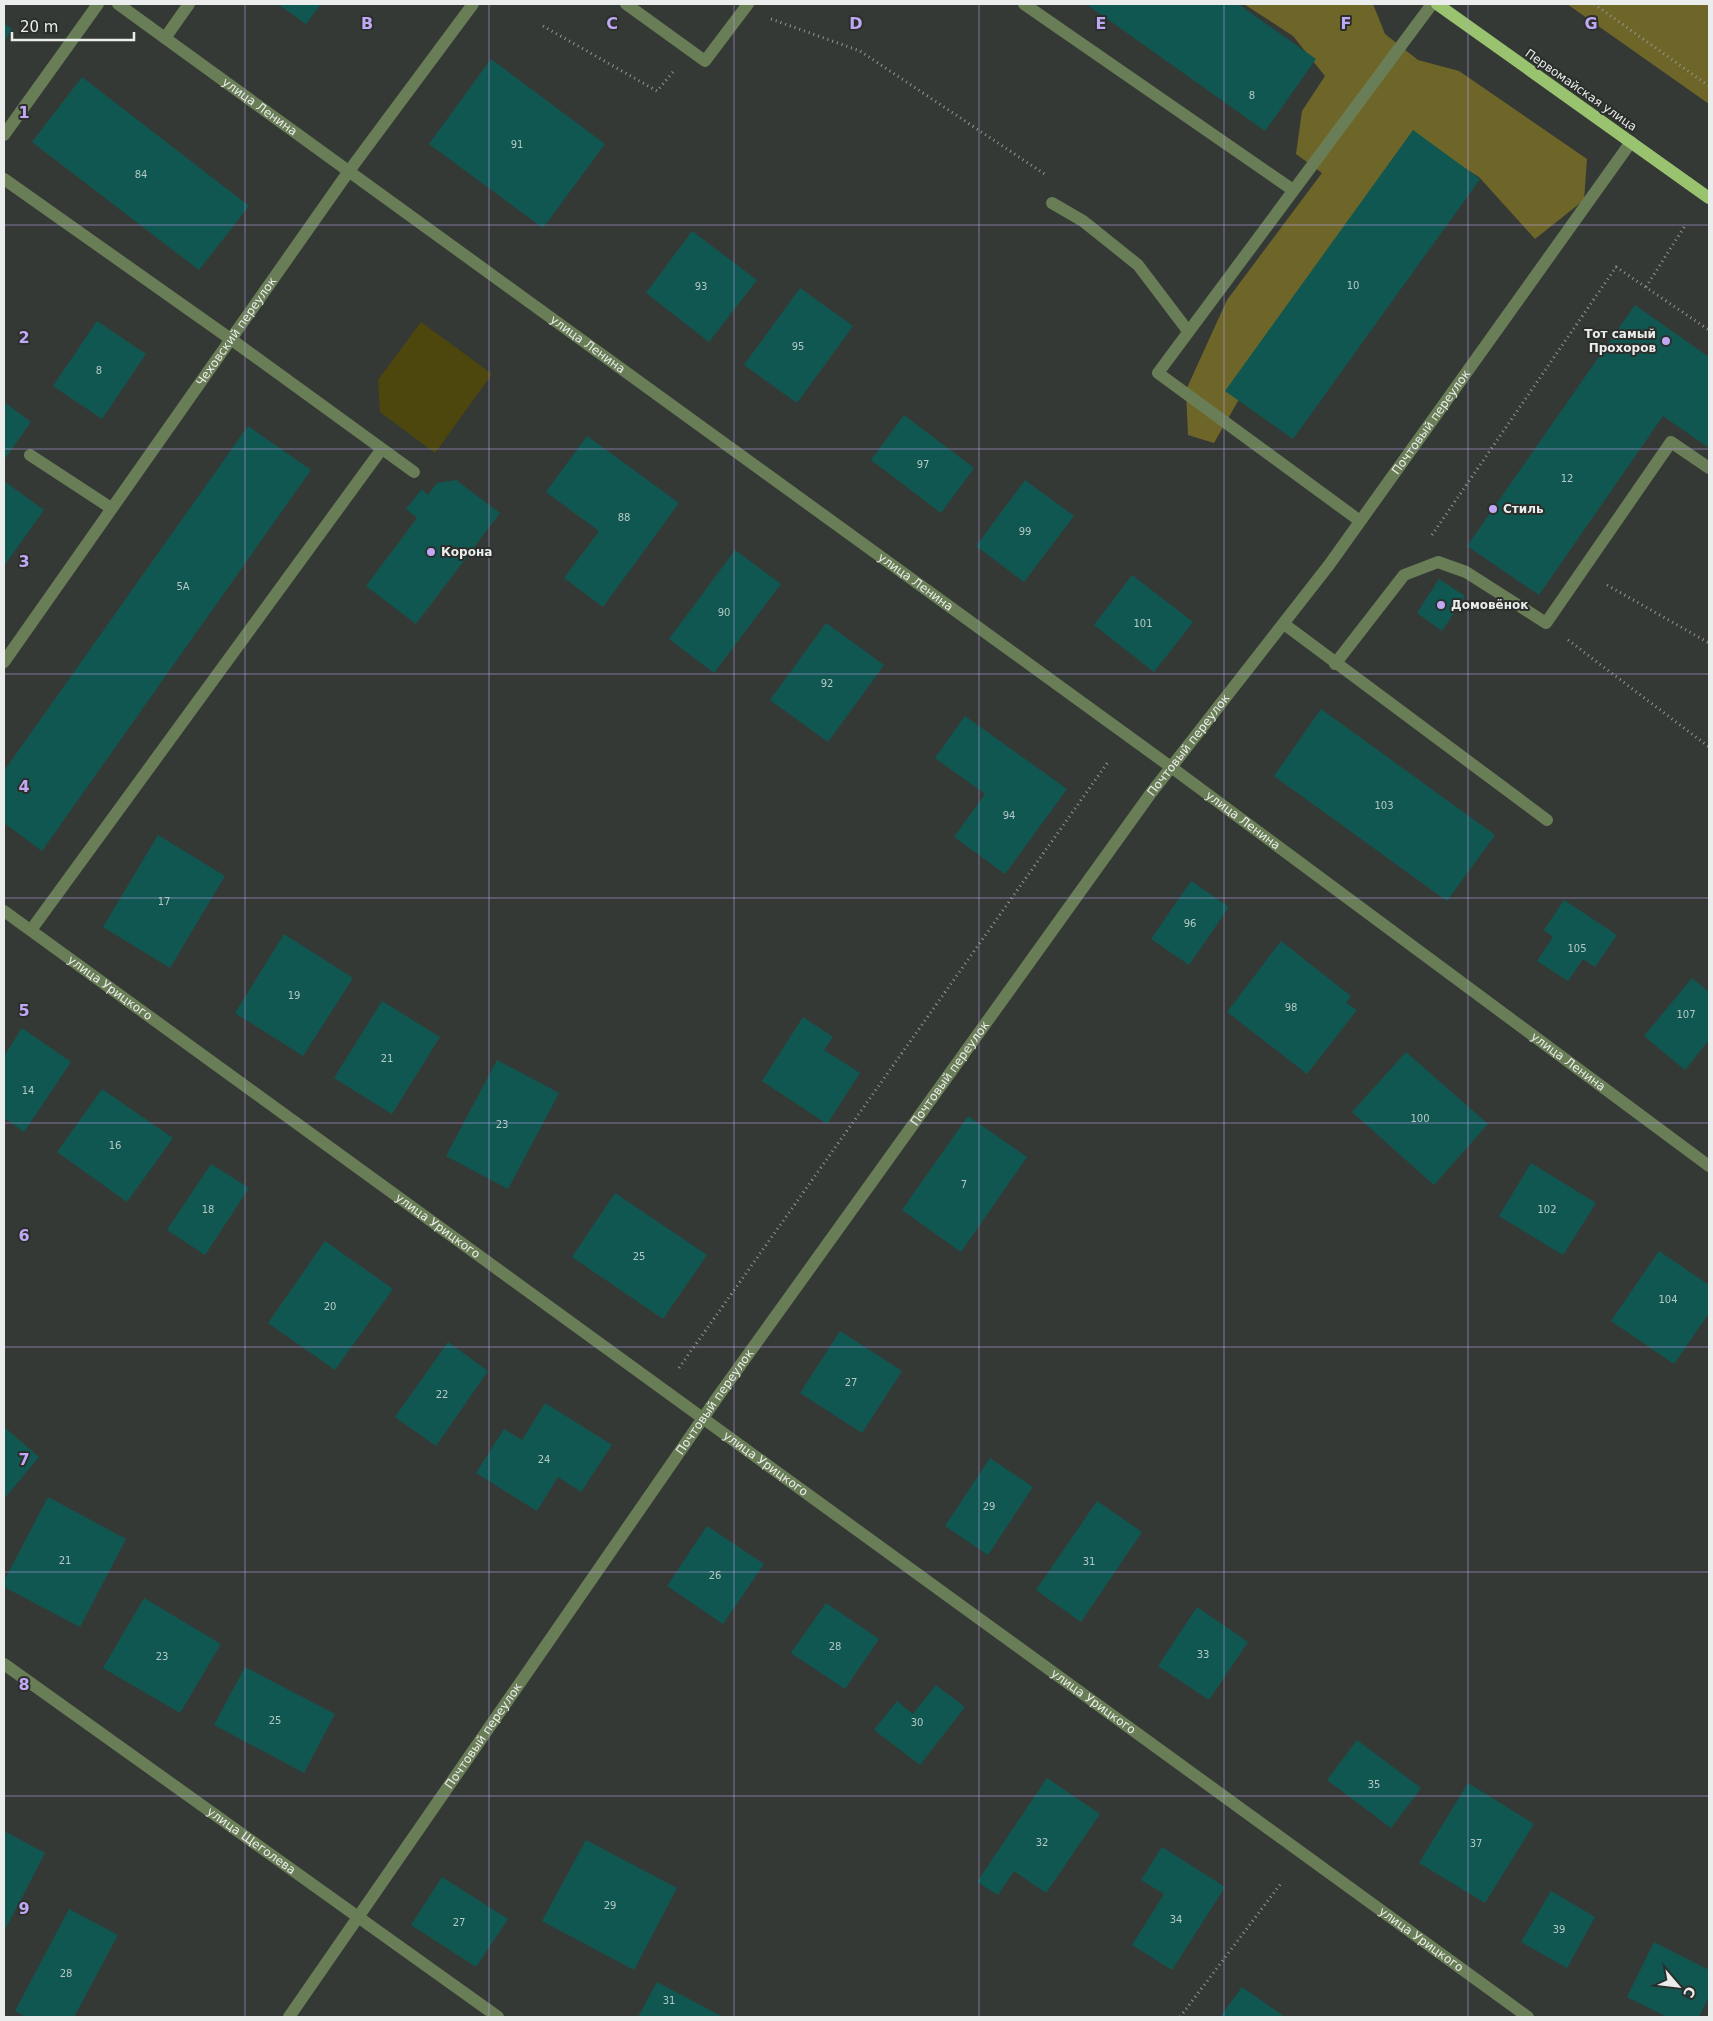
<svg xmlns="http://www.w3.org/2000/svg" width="1713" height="2021" font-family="'DejaVu Sans',sans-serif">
<rect width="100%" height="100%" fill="#353936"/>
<path fill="#4d460d" d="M421 322 492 374 435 453 380 412 378 380Z"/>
<g fill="#6e6628">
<path d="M1244 4H1373L1385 34 1418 60 1459 71 1587 159 1584 200 1535 239 1479 177 1426 144 1246 387 1214 443 1188 435 1186 390 1227 300 1322 173 1296 154 1302 111 1325 76 1293 36Z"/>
<path d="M1567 4H1709V104Z"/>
</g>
<g fill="#105751">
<path d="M278 4H321L306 24Z"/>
<path d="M1086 4H1238L1316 59 1265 131Z"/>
<path d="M4 23 12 29 4 42Z"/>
<path d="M491 59 605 144 543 228 429 144Z"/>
<path d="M82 77 249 206 199 270 32 142Z"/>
<path d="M1413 130 1480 179 1293 439 1225 391Z"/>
<path d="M692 231 757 280 709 342 646 293Z"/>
<path d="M800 288 853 326 797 403 744 365Z"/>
<path d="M1635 305 1709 357V448L1663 416 1539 595 1467 546Z"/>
<path d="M97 321 146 354 102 419 53 386Z"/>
<path d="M4 402 31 422 4 460Z"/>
<path d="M904 415 974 468 941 513 871 460Z"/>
<path d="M248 426 311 470 42 851 4 823V771Z"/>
<path d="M587 436 679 503 603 607 564 578 599 531 546 492Z"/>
<path d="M456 480 500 513 416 624 366 586 417 518 406 509 422 489 428 495 437 483Z"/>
<path d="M1025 480 1074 516 1024 582 976 546Z"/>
<path d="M4 481 44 510 4 566Z"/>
<path d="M735 550 781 584 714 673 669 639Z"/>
<path d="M1132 575 1193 622 1154 672 1094 625Z"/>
<path d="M1439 579 1465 596 1442 631 1417 613Z"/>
<path d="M826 623 884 665 828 742 770 700Z"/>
<path d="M1321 709 1495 835 1447 901 1274 776Z"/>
<path d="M965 716 1067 789 1005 874 954 837 985 794 935 758Z"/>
<path d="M158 835 225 876 170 968 103 927Z"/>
<path d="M1191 881 1229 907 1189 965 1151 939Z"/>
<path d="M1564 900 1617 935 1595 967 1583 959 1568 981 1537 961 1553 937 1544 930Z"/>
<path d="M284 934 353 978 303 1056 235 1013Z"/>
<path d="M1281 941 1351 996 1346 1003 1357 1010 1307 1074 1227 1012Z"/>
<path d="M1692 978 1709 992V1040L1685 1070 1644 1036Z"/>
<path d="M382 1001 440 1037 392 1114 334 1078Z"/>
<path d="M803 1017 833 1037 824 1050 860 1073 827 1124 762 1081Z"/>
<path d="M22 1028 71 1062 24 1132 4 1118V1056Z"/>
<path d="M1406 1052 1488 1124 1434 1185 1352 1112Z"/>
<path d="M497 1060 559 1093 508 1189 446 1156Z"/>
<path d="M102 1089 173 1138 127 1202 57 1152Z"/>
<path d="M968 1116 1027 1157 961 1252 902 1210Z"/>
<path d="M1531 1163 1596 1203 1563 1255 1499 1216Z"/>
<path d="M211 1164 249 1188 205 1255 167 1230Z"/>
<path d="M615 1193 707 1255 663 1319 572 1257Z"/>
<path d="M325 1241 393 1289 335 1370 268 1323Z"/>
<path d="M1659 1251 1709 1285V1313L1674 1364 1611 1321Z"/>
<path d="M840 1331 902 1371 862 1433 800 1393Z"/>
<path d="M448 1342 488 1371 436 1446 395 1417Z"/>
<path d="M545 1403 612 1445 581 1492 558 1477 537 1511 476 1473 504 1429 522 1440Z"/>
<path d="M4 1427 39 1457 4 1499Z"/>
<path d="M990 1458 1033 1487 988 1555 945 1526Z"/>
<path d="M48 1497 126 1539 80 1627 4 1587V1581Z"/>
<path d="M1097 1501 1142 1532 1081 1622 1036 1590Z"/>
<path d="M707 1526 764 1564 723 1624 667 1586Z"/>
<path d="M144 1598 221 1644 180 1713 103 1668Z"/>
<path d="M826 1603 879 1639 845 1689 791 1653Z"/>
<path d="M1197 1607 1248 1642 1209 1700 1158 1666Z"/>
<path d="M245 1667 335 1714 304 1773 214 1725Z"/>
<path d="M936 1685 965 1707 920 1765 874 1730 897 1701 913 1714Z"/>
<path d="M1357 1740 1421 1788 1391 1828 1327 1780Z"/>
<path d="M1047 1778 1100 1814 1046 1893 1014 1871 998 1895 977 1882Z"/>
<path d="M1468 1783 1534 1824 1485 1903 1419 1863Z"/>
<path d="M4 1831 45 1853 4 1932Z"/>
<path d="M586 1840 677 1888 634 1970 542 1921Z"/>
<path d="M1162 1847 1225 1887 1172 1970 1132 1945 1164 1894 1141 1880Z"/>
<path d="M442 1877 508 1919 476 1967 411 1925Z"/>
<path d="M1551 1891 1595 1917 1567 1968 1521 1942Z"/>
<path d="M69 1909 118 1935 74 2017H26L15 2011Z"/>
<path d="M1654 1942 1709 1970V1997L1699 2017H1667L1627 1997Z"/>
<path d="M657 1982 723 2017H638Z"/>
<path d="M1242 1987 1285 2017H1220Z"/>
</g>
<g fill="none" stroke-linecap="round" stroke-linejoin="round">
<g stroke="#939694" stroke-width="3" stroke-dasharray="1 4" stroke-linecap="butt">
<path d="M1594 4 1709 86"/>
<path d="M771 19 860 51 1046 175"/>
<path d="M543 26 657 91 673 72"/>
<path d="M1646 287 1686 224"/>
<path d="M1432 535 1616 267 1709 330"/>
<path d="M1607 585 1709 643"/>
<path d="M1568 640 1709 747"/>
<path d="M679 1368 1108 762"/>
<path d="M1180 2017 1282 1882"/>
</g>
<g stroke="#697e56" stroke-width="12">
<path id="s1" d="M118 4 1171 767 1709 1166"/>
<path d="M626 4 705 61 748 4"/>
<path d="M1024 4 1293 190"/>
<path d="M165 38 189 4"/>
<path d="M4 135 98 4"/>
<path d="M4 179 232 340 414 472"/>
<path d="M1052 203 1083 221 1138 265 1188 331"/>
<path d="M30 455 111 508"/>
<path d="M1360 521 1158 373 1432 4"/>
<path d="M1284 624 1547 820"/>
<path id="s2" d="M4 662 349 171 473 4"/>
<path d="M1335 664 1404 575 1438 562 1466 572 1546 623 1671 442 1709 468"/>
<path id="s3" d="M4 911 1528 2017"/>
<path d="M31 930 381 450"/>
<path id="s4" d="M4 1664 498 2017"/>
<path id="s5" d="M289 2017 719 1395 1151 793 1329 565 1631 142"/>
</g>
<path stroke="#99c36f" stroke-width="12" d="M1437 4 1709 198"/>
</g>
<path fill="none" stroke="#c0a8f4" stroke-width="1" stroke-opacity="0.55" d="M245 4V2017M489 4V2017M734 4V2017M979 4V2017M1224 4V2017M1468 4V2017M4 225H1709M4 449H1709M4 674H1709M4 898H1709M4 1123H1709M4 1347H1709M4 1572H1709M4 1796H1709"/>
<g fill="#c0a8f4" stroke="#2b2f2c" stroke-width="2">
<circle cx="1666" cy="341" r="5"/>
<circle cx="1493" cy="509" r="5"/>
<circle cx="431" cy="552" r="5"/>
<circle cx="1441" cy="605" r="5"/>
</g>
<g text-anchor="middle" stroke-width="4" stroke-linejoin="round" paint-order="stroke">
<g font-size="10" fill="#b4c8c4">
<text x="1252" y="99">8</text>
<text x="517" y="148">91</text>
<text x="141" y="178">84</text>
<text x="1353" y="289">10</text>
<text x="701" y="290">93</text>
<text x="798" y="350">95</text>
<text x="99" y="374">8</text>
<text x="923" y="468">97</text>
<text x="1567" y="482">12</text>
<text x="624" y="521">88</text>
<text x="1025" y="535">99</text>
<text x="183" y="590">5А</text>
<text x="724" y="616">90</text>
<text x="1143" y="627">101</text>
<text x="827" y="687">92</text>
<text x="1384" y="809">103</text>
<text x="1009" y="819">94</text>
<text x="164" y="905">17</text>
<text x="1190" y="927">96</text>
<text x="1577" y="952">105</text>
<text x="294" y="999">19</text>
<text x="1291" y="1011">98</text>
<text x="1686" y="1018">107</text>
<text x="387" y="1062">21</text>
<text x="28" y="1094">14</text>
<text x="1420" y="1122">100</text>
<text x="502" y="1128">23</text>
<text x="115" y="1149">16</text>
<text x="964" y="1188">7</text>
<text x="208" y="1213">18</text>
<text x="1547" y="1213">102</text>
<text x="639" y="1260">25</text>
<text x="1668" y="1303">104</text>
<text x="330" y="1310">20</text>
<text x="851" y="1386">27</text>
<text x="442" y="1398">22</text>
<text x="544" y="1463">24</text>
<text x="989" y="1510">29</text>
<text x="65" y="1564">21</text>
<text x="1089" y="1565">31</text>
<text x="715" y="1579">26</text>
<text x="835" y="1650">28</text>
<text x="1203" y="1658">33</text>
<text x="162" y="1660">23</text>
<text x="275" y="1724">25</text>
<text x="917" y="1726">30</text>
<text x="1374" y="1788">35</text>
<text x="1042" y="1846">32</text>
<text x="1476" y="1847">37</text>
<text x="610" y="1909">29</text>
<text x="1176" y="1923">34</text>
<text x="459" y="1926">27</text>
<text x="1559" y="1933">39</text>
<text x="66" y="1977">28</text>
<text x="669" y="2004">31</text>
</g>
<g font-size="12" fill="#eaedeb" stroke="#2b2f2c">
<text transform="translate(1581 90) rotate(35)" y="4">Первомайская улица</text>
<text dy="4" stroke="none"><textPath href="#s1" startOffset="175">улица Ленина</textPath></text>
<text dy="4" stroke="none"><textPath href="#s2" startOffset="404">Чеховский переулок</textPath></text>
<text dy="4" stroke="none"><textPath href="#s1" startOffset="580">улица Ленина</textPath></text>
<text dy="4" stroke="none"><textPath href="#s5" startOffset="1962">Почтовый переулок</textPath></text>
<text dy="4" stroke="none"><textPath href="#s1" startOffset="985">улица Ленина</textPath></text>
<text dy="4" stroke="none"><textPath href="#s5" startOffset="1558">Почтовый переулок</textPath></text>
<text dy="4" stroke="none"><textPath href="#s1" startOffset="1390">улица Ленина</textPath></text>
<text dy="4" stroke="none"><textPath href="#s3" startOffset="131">улица Урицкого</textPath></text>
<text dy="4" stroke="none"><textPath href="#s1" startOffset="1795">улица Ленина</textPath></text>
<text dy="4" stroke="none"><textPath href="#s5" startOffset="1152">Почтовый переулок</textPath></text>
<text dy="4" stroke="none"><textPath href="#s3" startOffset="536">улица Урицкого</textPath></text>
<text dy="4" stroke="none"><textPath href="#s5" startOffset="748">Почтовый переулок</textPath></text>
<text dy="4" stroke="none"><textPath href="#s3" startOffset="941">улица Урицкого</textPath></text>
<text dy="4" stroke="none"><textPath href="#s3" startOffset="1346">улица Урицкого</textPath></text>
<text dy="4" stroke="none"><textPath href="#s5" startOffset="342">Почтовый переулок</textPath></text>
<text dy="4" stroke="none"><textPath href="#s4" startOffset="304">улица Щеголева</textPath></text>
<text dy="4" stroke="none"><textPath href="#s3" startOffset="1751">улица Урицкого</textPath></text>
</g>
<g font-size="12" font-weight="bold" fill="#eaedeb" stroke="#2b2f2c" text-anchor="start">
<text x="1656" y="338" text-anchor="end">Тот самый<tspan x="1656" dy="14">Прохоров</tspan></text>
<text x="1503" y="513">Стиль</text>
<text x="441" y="556">Корона</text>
<text x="1451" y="609">Домовёнок</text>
</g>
</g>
<g font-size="16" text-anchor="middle" font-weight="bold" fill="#c0a8f4" stroke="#2b2f2c" stroke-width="4" stroke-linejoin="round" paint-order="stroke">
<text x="367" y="29">B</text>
<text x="612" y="29">C</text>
<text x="856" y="29">D</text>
<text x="1101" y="29">E</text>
<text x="1346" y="29">F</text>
<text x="1591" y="29">G</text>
<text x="24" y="118">1</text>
<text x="24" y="343">2</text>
<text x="24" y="567">3</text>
<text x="24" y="792">4</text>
<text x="24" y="1016">5</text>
<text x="24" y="1241">6</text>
<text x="24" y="1465">7</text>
<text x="24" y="1690">8</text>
<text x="24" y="1914">9</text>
</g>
<rect width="1713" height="2021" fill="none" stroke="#eaedeb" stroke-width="10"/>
<g transform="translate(1678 1986) rotate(118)" stroke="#2b2f2c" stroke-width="4" paint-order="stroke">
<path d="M0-4L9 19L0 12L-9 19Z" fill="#eaedeb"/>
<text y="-8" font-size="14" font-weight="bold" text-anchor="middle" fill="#eaedeb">С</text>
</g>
<path d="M12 32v8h122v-8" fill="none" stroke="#eaedeb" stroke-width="2.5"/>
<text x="20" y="32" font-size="15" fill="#eaedeb" stroke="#2b2f2c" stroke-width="4" paint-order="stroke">20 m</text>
</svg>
